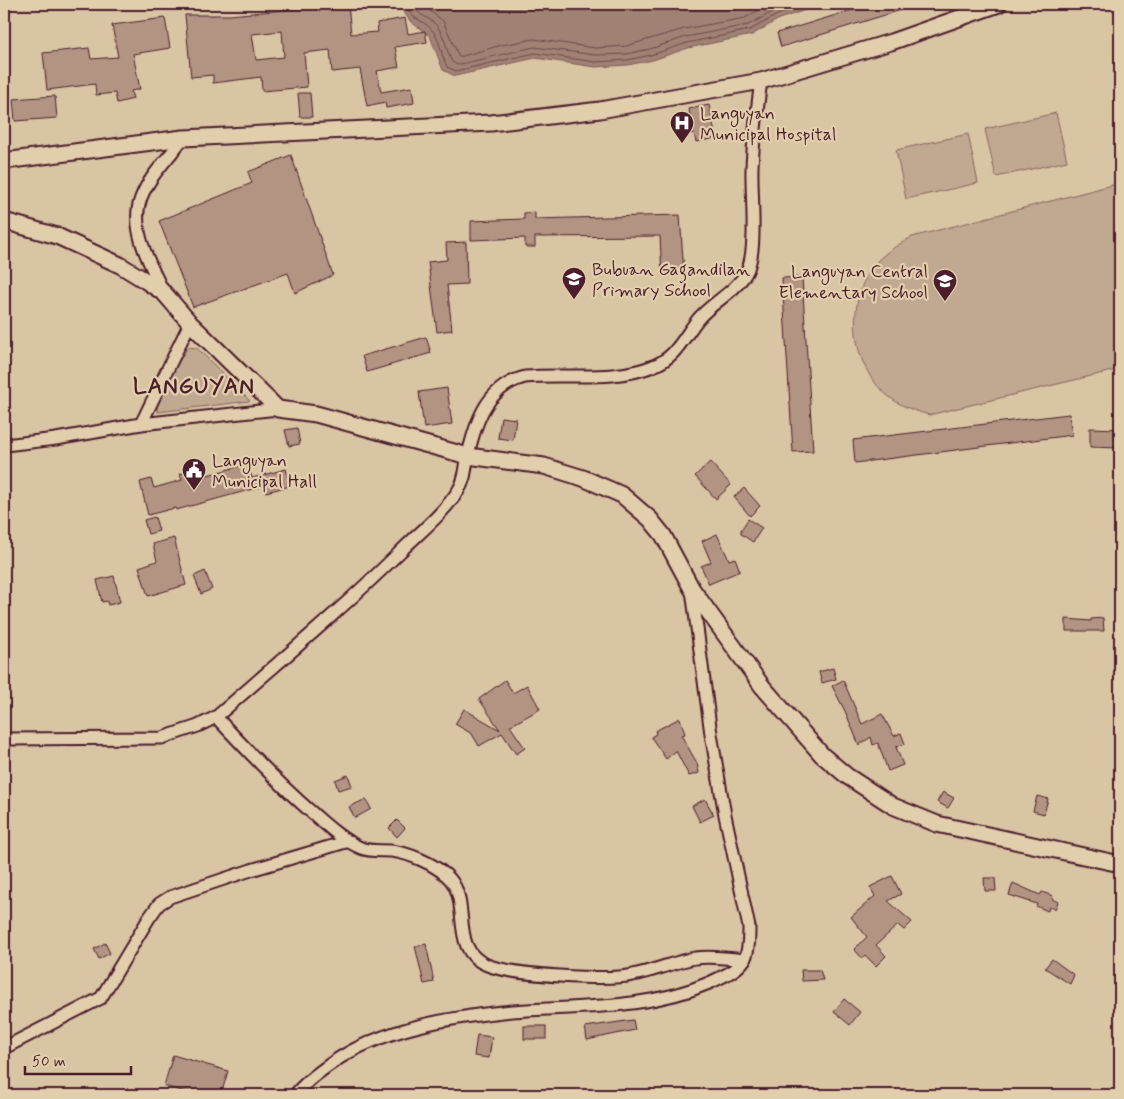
<svg xmlns="http://www.w3.org/2000/svg" width="1124" height="1099" font-family="Mynerve,sans-serif">
<rect width="100%" height="100%" fill="#d9c4a4"/>
<filter id="ink" filterUnits="userSpaceOnUse"><feTurbulence type="fractalNoise" baseFrequency=".02" numOctaves="2"/><feDisplacementMap in="SourceGraphic" scale="10" xChannelSelector="R" yChannelSelector="G"/><feConvolveMatrix kernelMatrix="1 2 1 2 8 2 1 2 1" color-interpolation-filters="sRGB"/></filter>
<g filter="url(#ink)">
<g fill="#c1a890" stroke="#86645e">
<path d="M1056 113 1067 161 996 177 985 129Z"/>
<path d="M968 134 978 183 906 199 896 150Z"/>
<path d="M1120 183V369L929 415C919 412 909 409 900 404 854 379 844 316 868 273 878 256 896 246 912 237Z"/>
<path d="M188 347 197 348 250 401 158 412 156 400Z"/>
</g>
<path fill="#a08274" stroke="#7e5a57" d="M404 4H823L779 19 752 35 688 48 653 60 628 65 595 67 535 58 455 76 443 70 430 36 411 22 402 10Z"/>
<g fill="none" stroke-linecap="round" stroke-linejoin="round">
<g stroke="#6c4748" stroke-width="1">
<path d="M407 4C407 19 423 19 431 29 440 38 441 55 447 67L456 71 535 53 595 62 628 60 651 55 687 43 750 30 777 15 806 4"/>
<path d="M414 4C414 15 430 17 436 25 445 35 446 50 452 62L457 65 534 47 595 55 627 54 650 49 686 37 748 25 788 4"/>
<path d="M421 4 443 21 459 57 502 45 534 39 595 48 626 46 684 29 745 18 769 4"/>
</g>
</g>
<g fill="#b19582" stroke="#4a1f2b" fill-rule="evenodd">
<path d="M348 4 351 34 378 32 377 23 405 18 408 34 425 31 427 42 395 47 399 67 377 71 381 92 412 87 414 103 386 108 385 102 367 106 360 69 332 72 330 50 304 53 307 87 262 91 261 77 213 83V75L191 77 185 15H230ZM282 31 284 57 256 60 252 34Z"/>
<path d="M872 4H910L911 7 781 47 777 33Z"/>
<path d="M165 18 170 48 133 54 140 89 131 91 133 99 117 103 115 93 96 95 95 84 47 90 43 53 89 48 91 59 118 57 112 25Z"/>
<path d="M298 93H310L312 117H300Z"/>
<path d="M55 96 57 118 15 121 13 99Z"/>
<path d="M709 105 716 138 696 142 694 133 689 134 686 117 690 116 689 109Z"/>
<path d="M291 155 333 275 295 293 288 273 193 307 159 221 252 183 248 172Z"/>
<path d="M535 212V219L680 215 684 275 662 276 660 236 535 237V247H525V238L471 240V221L524 219V213Z"/>
<path d="M466 242 467 284 447 285 452 330 437 332 428 262 447 260 446 243Z"/>
<path d="M802 277 813 451 793 452 782 278Z"/>
<path d="M426 337 431 353 367 372 362 356Z"/>
<path d="M447 388 452 424 424 428 419 392Z"/>
<path d="M1069 414 1072 435 855 463 853 440Z"/>
<path d="M501 417 516 419 513 440 498 438Z"/>
<path d="M297 428 300 444 289 446 285 430Z"/>
<path d="M1090 428 1120 429V448L1090 447Z"/>
<path d="M710 462 731 485 716 499 695 476Z"/>
<path d="M248 464 252 478 286 469 290 486 266 492 264 486 176 510 175 508 148 515 140 482 151 479 154 488 182 480 180 474 198 469 200 477Z"/>
<path d="M744 488 760 506 750 516 734 497Z"/>
<path d="M155 517 159 531 148 534 144 520Z"/>
<path d="M748 519 762 528 753 542 741 534V530Z"/>
<path d="M717 534 729 560 735 558 740 571 709 584 701 566 711 562 702 541Z"/>
<path d="M174 538 186 585 148 596 139 567 157 561 153 544Z"/>
<path d="M205 571 212 589 201 594 194 576Z"/>
<path d="M114 576 120 602 108 605 107 601 102 602 97 580Z"/>
<path d="M1103 618 1104 631H1066V619L1091 621V619Z"/>
<path d="M833 668 836 679 822 683 819 672Z"/>
<path d="M505 680 513 693 527 685 540 709 510 726 525 748 516 754 502 733 479 746 472 734 455 724 464 709 500 730 479 699Z"/>
<path d="M843 680 862 724 882 714 894 736 901 733 905 744 896 747 903 765 888 771 878 743 873 745 871 737 859 745 845 711 832 686Z"/>
<path d="M680 718 685 734 681 735 697 763 699 773 689 776 676 751 666 759 651 737 656 734 655 731Z"/>
<path d="M348 775 352 786 338 790 335 780Z"/>
<path d="M943 792 954 798 948 808 937 802Z"/>
<path d="M1037 796 1048 799 1044 814 1033 811Z"/>
<path d="M366 799 371 809 355 818 349 807Z"/>
<path d="M705 799 714 815 700 822 692 806Z"/>
<path d="M397 820 405 828 397 837 389 828Z"/>
<path d="M892 876 901 894 888 901 912 922 904 930 898 925 876 945 886 956 876 966 865 955 862 958 854 949 867 937 851 917 875 896 870 887Z"/>
<path d="M984 878H995L996 891H985Z"/>
<path d="M1013 883 1040 895 1042 892 1053 896 1052 899 1058 902 1055 909 1049 907 1048 911 1036 906 1037 904 1009 895Z"/>
<path d="M105 943 110 953 99 959 94 949Z"/>
<path d="M426 944 434 982 424 984 415 946Z"/>
<path d="M1052 959 1074 975 1070 984 1045 968Z"/>
<path d="M801 970H820L823 980 802 981Z"/>
<path d="M844 999 860 1012 850 1025 834 1012Z"/>
<path d="M633 1020 635 1030 587 1040 585 1027Z"/>
<rect x="524" y="1026" width="22" height="13"/>
<path d="M477 1035 492 1037 489 1058 474 1056Z"/>
<path d="M173 1055 228 1071 221 1095H196L164 1086Z"/>
</g>
<g fill="none" stroke-linecap="round" stroke-linejoin="round">
<defs>
<g id="minor">
<path d="M164 293C151 266 129 229 141 198 149 176 170 157 183 138"/>
<path d="M141 424 190 323"/>
<path d="M5 445 56 439 141 424 278 409"/>
<path d="M216 717C246 749 276 781 309 810 325 824 342 840 361 848 370 852 381 850 391 851 409 853 432 863 446 875 474 899 447 949 487 965 512 975 607 981 633 975 654 971 674 962 695 958 711 956 728 958 744 960"/>
<path d="M4 739 162 738 198 726 216 717C278 663 341 610 400 552 419 533 443 514 458 491 466 479 465 468 468 455 476 420 487 387 525 377 566 373 614 382 653 366 677 357 684 336 699 318 713 302 735 292 746 273 758 252 751 194 752 168 753 139 757 110 761 81"/>
<path d="M4 1048 101 998 149 918 159 904 170 897 251 870 349 841"/>
<path d="M295 1095C304 1083 319 1072 332 1063 382 1028 452 1017 512 1011 578 1006 647 1010 709 983 721 977 736 972 744 960 749 952 749 937 749 927L725 815 711 734 692 590"/>
</g>
<g id="tertiary">
<path d="M4 161 183 138 491 123 600 110 761 81 891 42 999 4"/>
<path d="M4 221 57 236 120 265 146 281 164 293 190 323 278 409 316 414 468 456 544 466 583 478 622 495 650 519 663 535 692 589 762 686 822 755 847 776 893 806 937 824 1120 864"/>
</g>
</defs>
<use href="#minor" stroke="#4a1f2b" stroke-width="15"/>
<use href="#tertiary" stroke="#4a1f2b" stroke-width="19"/>
<use href="#minor" stroke="#e2ceac" stroke-width="11"/>
<use href="#tertiary" stroke="#e2ceac" stroke-width="15"/>
</g>
</g>
<defs>
<symbol id="hospital-pin" viewBox="-11 -11 22 30"><path d="M0 17L-7.5 6A9.5 9.5 0 1 1 7.5 6Z" fill="#4a1f2b" stroke="#e2ceac"/><path d="M-5-5h3v3.5h4V-5h3V5h-3V1.5h-4V5h-3Z" fill="#fff"/></symbol>
<symbol id="school-pin" viewBox="-11 -11 22 30"><path d="M0 17L-7.5 6A9.5 9.5 0 1 1 7.5 6Z" fill="#4a1f2b" stroke="#e2ceac"/><path d="M0-5L7-2L0 1L-7-2ZM-4 1L0 2.5L4 1V4Q0 6-4 4Z" fill="#fff"/></symbol>
<symbol id="civic-pin" viewBox="-11 -11 22 30"><path d="M0 17L-7.5 6A9.5 9.5 0 1 1 7.5 6Z" fill="#4a1f2b" stroke="#e2ceac"/><path d="M-.6-6.5H3V-4.5H.6V-3L4-1V1h2V6H-6V1h2V-1L-.6-3ZM-1.2 2.5V6h2.4V2.5Z" fill="#fff"/></symbol>
</defs>
<g fill-rule="evenodd">
<use href="#hospital-pin" x="668" y="109" width="28" height="38"/>
<use href="#school-pin" x="560" y="265" width="28" height="38"/>
<use href="#school-pin" x="931" y="267" width="28" height="38"/>
<use href="#civic-pin" x="180" y="456" width="28" height="38"/>
</g>
<g text-anchor="middle" stroke-width="4.5" stroke-linejoin="round" paint-order="stroke">
<g font-size="18" fill="#4a1f2b" stroke="#e2ceac" text-anchor="start">
<text x="700" y="119">Languyan<tspan x="700" dy="21">Municipal Hospital</tspan></text>
<text x="592" y="275">Bubuan Gagandilan<tspan x="592" dy="21">Primary School</tspan></text>
<text x="928" y="277" text-anchor="end">Languyan Central<tspan x="928" dy="21">Elementary School</tspan></text>
<text x="212" y="466">Languyan<tspan x="212" dy="21">Municipal Hall</tspan></text>
</g>
<g font-size="22" font-weight="bold" letter-spacing="1" fill="#4a1f2b" stroke="#e2ceac">
<text x="194" y="393">LANGUYAN</text>
</g>
</g>
<rect width="1124" height="1099" fill="none" stroke="#e2ceac" stroke-width="20"/>
<rect x="10" y="10" width="1104" height="1079" fill="none" stroke="#4a1f2b" stroke-width="2" filter="url(#ink)"/>
<path d="M25 1066v8h106v-8" fill="none" stroke="#4a1f2b" stroke-width="2.5"/>
<text x="32" y="1066" font-size="15" fill="#4a1f2b" stroke="#e2ceac" stroke-width="4" paint-order="stroke">50 m</text>
</svg>
